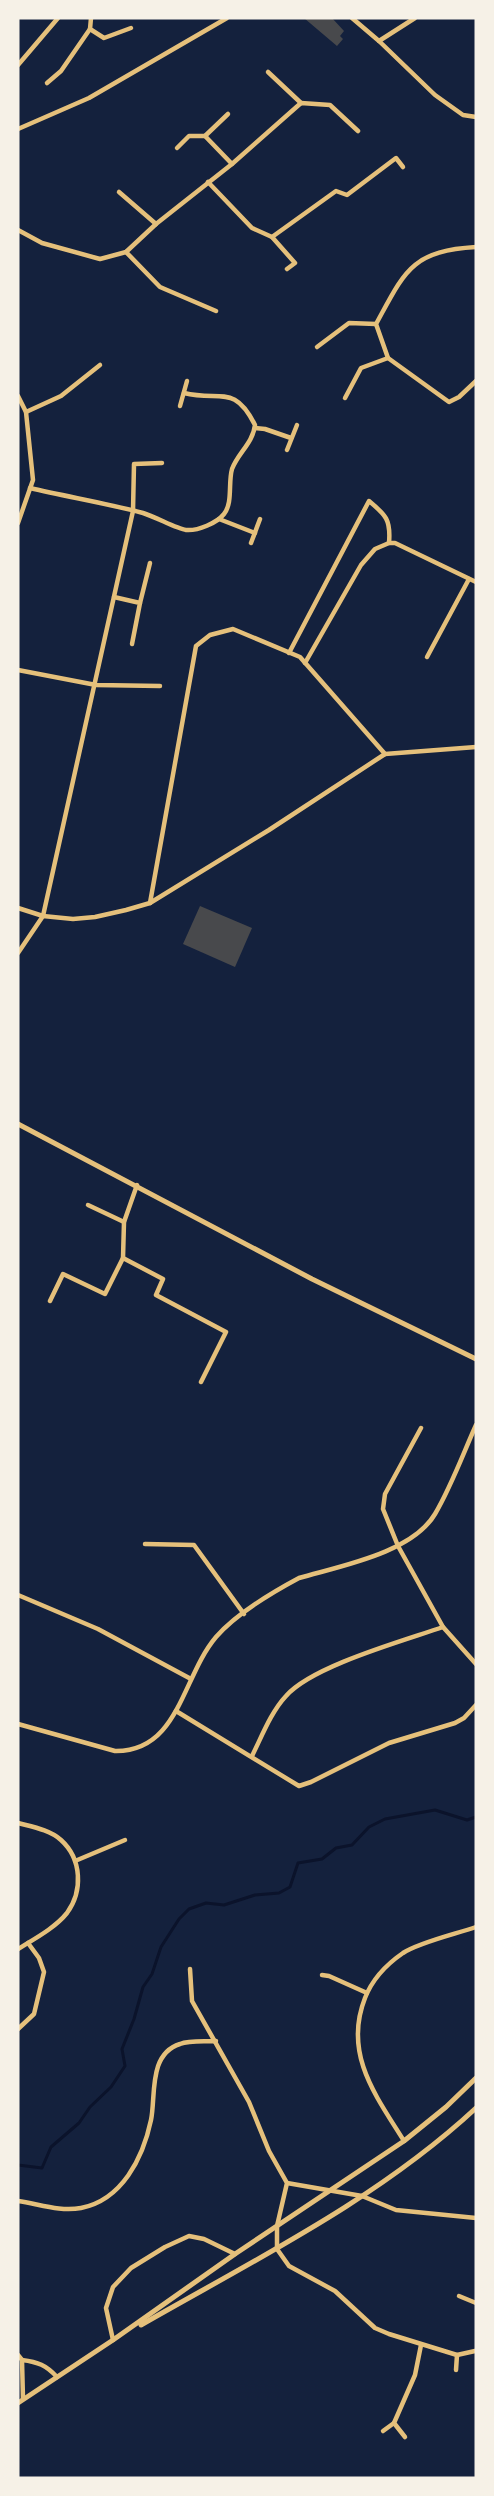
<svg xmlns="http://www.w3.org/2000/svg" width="494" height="2496" font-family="Cabin,sans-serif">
<rect width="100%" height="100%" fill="#14213d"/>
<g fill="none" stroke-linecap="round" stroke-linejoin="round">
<path stroke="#0b132b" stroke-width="3" d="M18 2165 42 2168 51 2147 79 2123 90 2107 111 2087 125 2066 122 2049 134 2019 143 1987 152 1974 161 1947 179 1919 189 1909 206 1903 224 1905 255 1895 279 1893 290 1887 298 1863 322 1859 336 1848 352 1845 369 1827 385 1819 435 1810 467 1820 476 1817"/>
</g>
<g fill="#48494c">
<path d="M304 18H332L344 31 340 36 343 39 337 46Z"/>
<path d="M200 906 252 928 235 967 183 944Z"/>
</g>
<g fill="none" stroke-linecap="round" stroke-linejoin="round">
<g stroke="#e5c07b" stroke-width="4.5">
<path d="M91 18 90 29 104 38 131 28"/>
<path d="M352 18 379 41 435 95 463 115 476 117"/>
<path d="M379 41 415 18"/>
<path d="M18 65 58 18"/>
<path d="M268 72 301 103"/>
<path d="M47 83 61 71 90 29"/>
<path d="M18 129 89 98 227 18"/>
<path d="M205 136 228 114"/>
<path d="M177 148 189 136H205L232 164"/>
<path d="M208 182 252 228 272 237 295 263 287 269"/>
<path d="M119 192 156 224"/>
<path d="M18 230 42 243 100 259 126 252 156 224 232 164 301 103 330 105 358 131"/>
<path d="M272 237 336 191 347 195 396 158 403 167"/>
<path d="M476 247C411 251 405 271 376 324L388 358 449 402 459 397 476 381"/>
<path d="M126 252 160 287 216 311"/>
<path d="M317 347 349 323 376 324"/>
<path d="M18 396 26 412 33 480 18 523"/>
<path d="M345 398 361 368 388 358"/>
<path d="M180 406 187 381"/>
<path d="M26 412 61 396 100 365"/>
<path d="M255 428 265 429 291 438"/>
<path d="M287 450 297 425"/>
<path d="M30 488C68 497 106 503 143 513 156 517 177 529 186 530 198 531 217 523 224 514 233 503 228 483 232 469 238 453 253 443 255 425 234 383 220 402 184 393"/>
<path d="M219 519 255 533"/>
<path d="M251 543 260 519"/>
<path d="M114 597 140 603 132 644"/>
<path d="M140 603 150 563"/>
<path d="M289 653 369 501C386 515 391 520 389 543"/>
<path d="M427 657 469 579"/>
<path d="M305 663 361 565 375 549 389 543H395L476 582"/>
<path d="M18 670 96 685 160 686"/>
<path d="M150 903 196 646 210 635 233 629 300 657 385 754"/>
<path d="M18 908 43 916 133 511 134 464 162 463"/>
<path d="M18 953 43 916 73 919 95 917 126 910 150 903 269 830 385 754 476 747"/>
<path d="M88 1205 124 1222"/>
<path d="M123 1258 163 1279 156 1295 226 1332 201 1382"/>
<path d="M50 1301 63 1274 105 1294 123 1258 124 1222 137 1185"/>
<path d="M421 1428 385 1494 383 1509 398 1546 443 1627 476 1664"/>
<path d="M145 1544 194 1545 244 1614"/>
<path d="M18 1595 98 1629 191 1679"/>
<path d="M176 1711 299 1786 311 1782 389 1743 455 1723 464 1718 476 1705"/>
<path d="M18 1724 115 1751C179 1752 182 1677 216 1637 237 1613 271 1593 299 1578 340 1566 412 1553 435 1514 451 1487 463 1454 476 1425"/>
<path d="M252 1756C262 1736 271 1712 286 1696 312 1666 403 1641 443 1627"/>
<path d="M18 1823C33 1827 50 1830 61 1840 82 1859 83 1891 67 1913 55 1928 34 1939 18 1949"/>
<path d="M75 1861 125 1840"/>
<path d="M190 1969 192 2001 249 2102 269 2151 287 2183 277 2226V2249L289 2266 335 2291 375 2328 389 2334 457 2355 475 2351"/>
<path d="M322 1975 329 1976 367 1993"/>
<path d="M18 2029 34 2014 44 1972 39 1958 28 1943"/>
<path d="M404 2141C376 2096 343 2054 365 1998 372 1980 387 1964 403 1953 420 1942 456 1934 476 1927"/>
<path d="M287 2183 362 2196 396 2210 476 2218"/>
<path d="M18 2201C39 2204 60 2212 81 2208 122 2200 143 2158 151 2120 156 2096 148 2054 180 2044 190 2040 205 2042 216 2041"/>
<path d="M459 2296 476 2303"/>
<path d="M113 2340 106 2308 113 2287 131 2268 165 2247 189 2236 204 2239 235 2254"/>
<path d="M18 2355 22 2360 23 2399"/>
<path d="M22 2360C38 2362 46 2365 57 2377"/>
<path d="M456 2370 457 2355"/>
<path d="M383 2431 394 2423"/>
<path d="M405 2437 394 2423 415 2375 421 2345"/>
</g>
<g stroke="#e5c07b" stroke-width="5">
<path d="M18 1124 312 1279 476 1359"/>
<path d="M141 2325C256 2259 378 2199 476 2108"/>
<path d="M18 2403 113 2340 235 2254 404 2141 446 2107 476 2078"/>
</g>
</g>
<rect width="494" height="2496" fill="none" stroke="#f6f1e7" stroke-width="39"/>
</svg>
